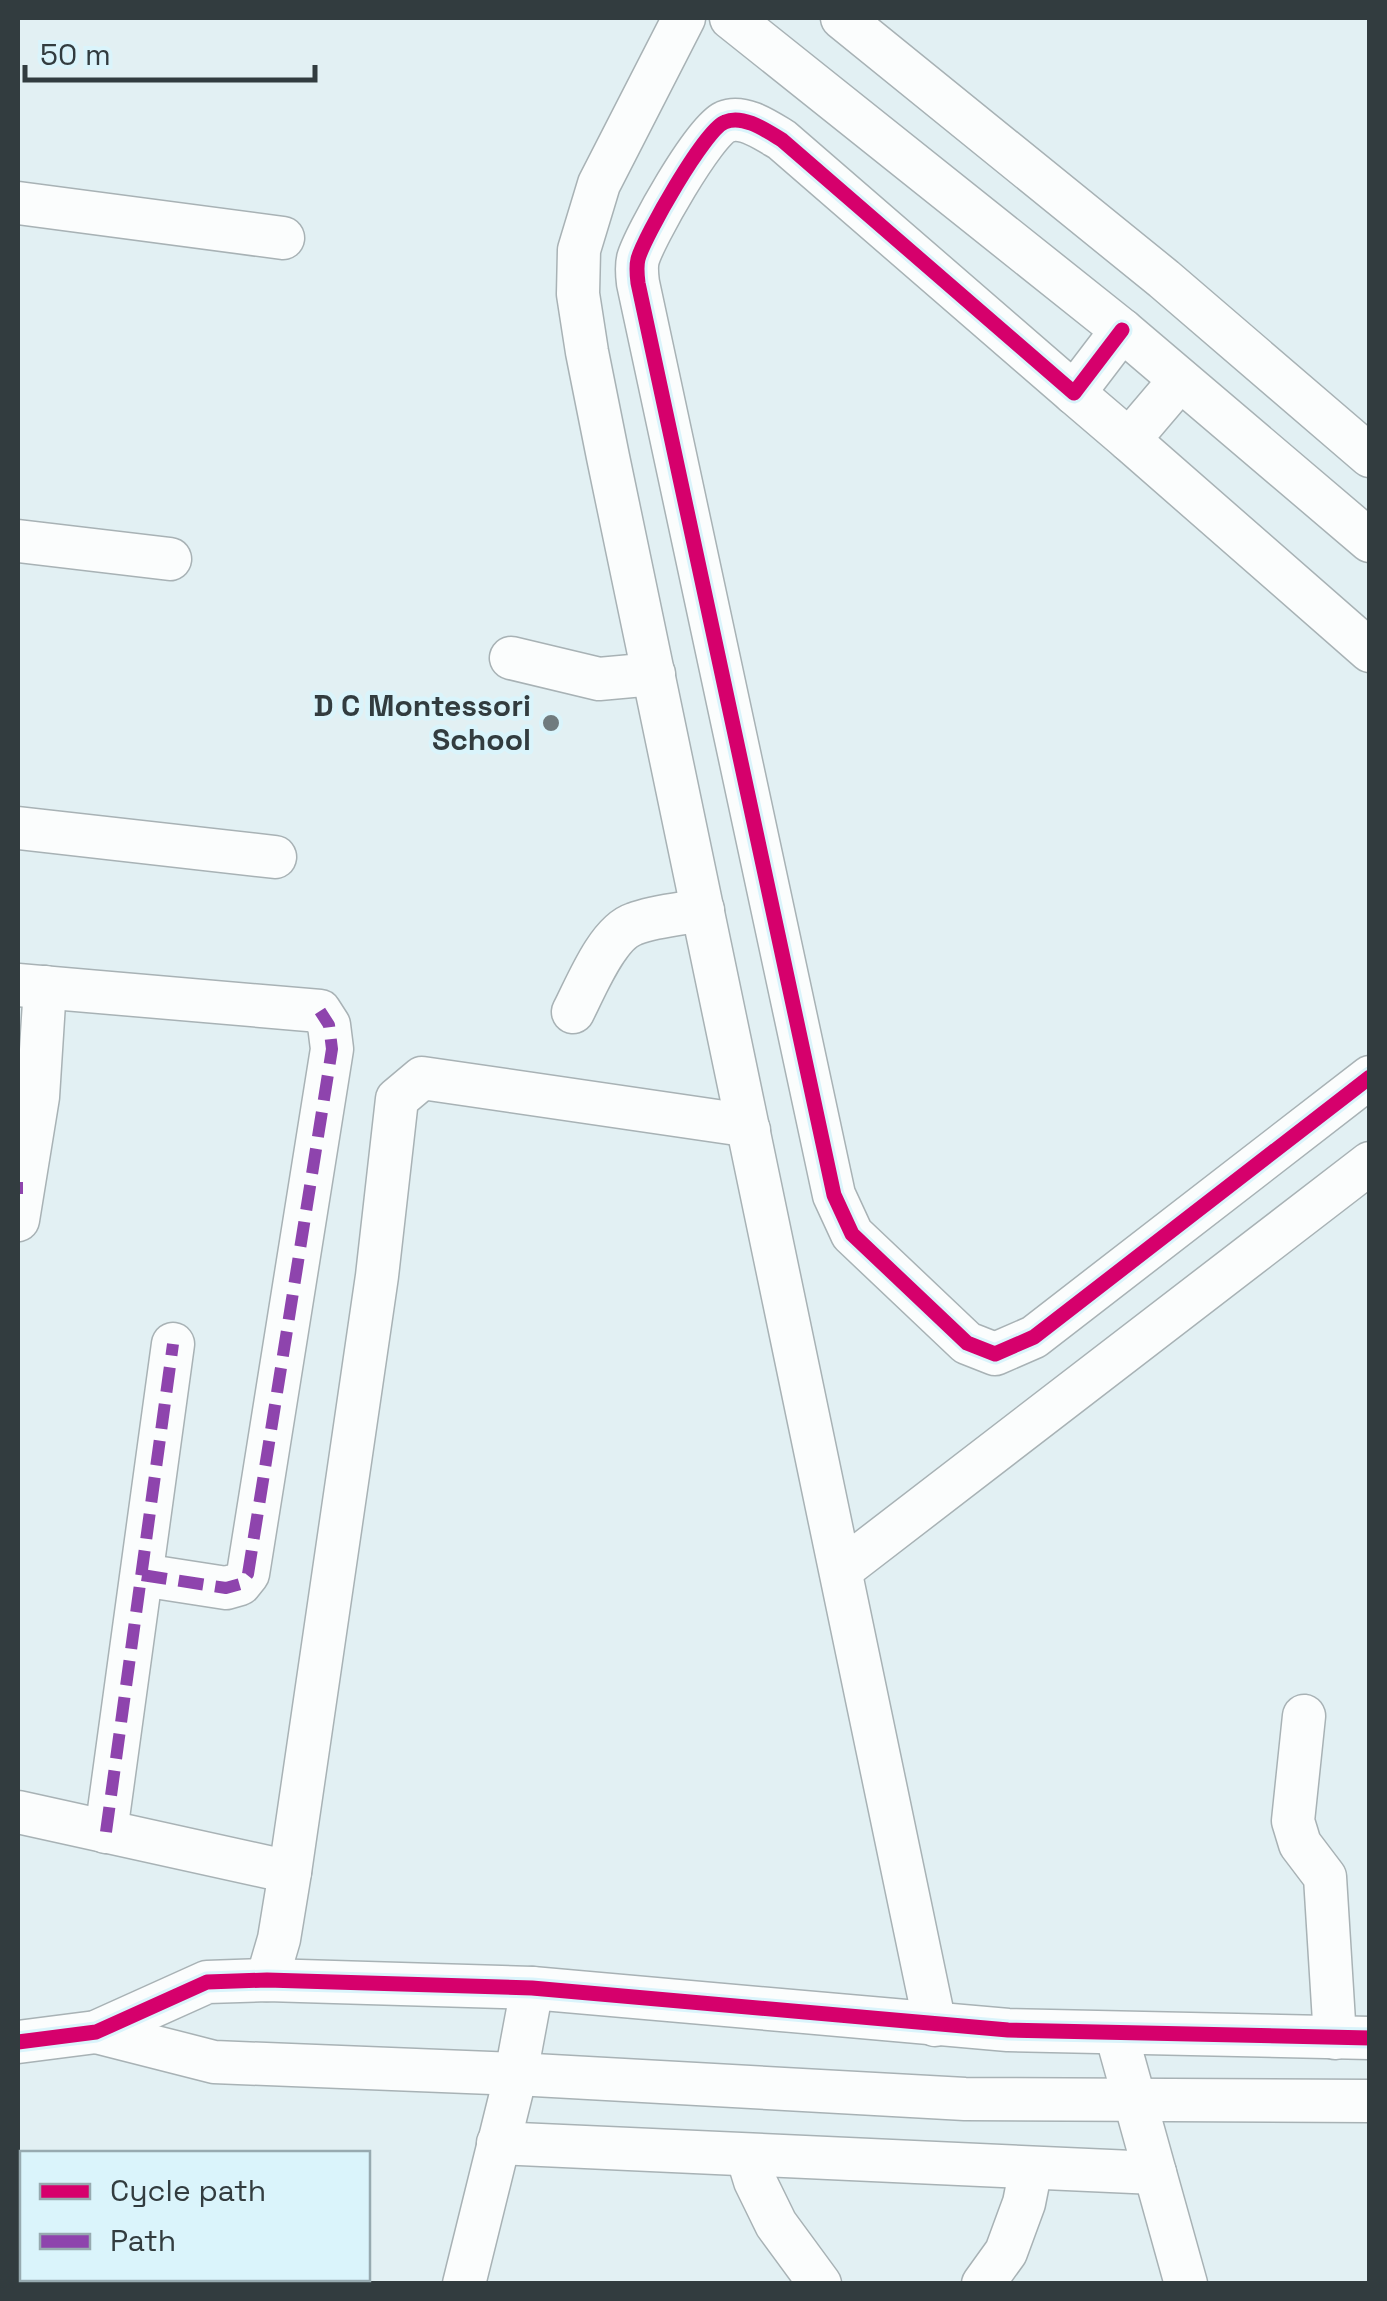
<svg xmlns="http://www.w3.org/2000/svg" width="1387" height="2301" font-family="'Space Grotesk',sans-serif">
<rect width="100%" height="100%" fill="#e2f0f3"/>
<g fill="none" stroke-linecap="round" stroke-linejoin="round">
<defs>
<g id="minor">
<path d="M684 18 599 184 579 250 578 294 587 352 608 457 935 2025"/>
<path d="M731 18 1122 330 1370 541"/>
<path d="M842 18 1164 279 1370 456"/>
<path d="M18 203 283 238"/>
<path d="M1122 330 1074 393 782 140C767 131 743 114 725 122 705 129 644 237 638 259 636 267 637 275 638 283L834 1195 852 1234 967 1343 995 1354 1034 1337 1370 1077"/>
<path d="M1180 380 1129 440 1370 651"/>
<path d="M1074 393 1129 440"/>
<path d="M18 541 170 559"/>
<path d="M511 658 599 679 654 674"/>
<path d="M18 828 275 857"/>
<path d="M18 985 320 1011 329 1025 332 1049 248 1574 240 1584 226 1588 142 1575"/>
<path d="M573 1012C586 987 607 933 634 924 655 916 681 914 703 910"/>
<path d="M18 1220 38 1097 45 987"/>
<path d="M841 1570 1370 1163"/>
<path d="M1304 1716 1293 1821 1300 1844 1325 1877 1335 2038"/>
<path d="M18 1812 290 1872"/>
<path d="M106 1832 173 1344"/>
<path d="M267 1980 279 1939 290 1872 377 1276 397 1099 422 1078 744 1125 749 1130"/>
<path d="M96 2032 214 2062 516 2074 965 2099 1370 2101"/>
<path d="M1116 2033 1186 2284"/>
<path d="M18 2042 96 2032 207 1982 267 1980 532 1988 1008 2030 1370 2038"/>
<path d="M498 2143 1155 2173"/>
<path d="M747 2155 755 2181 776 2224 820 2284"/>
<path d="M464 2284 516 2074 532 1988"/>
<path d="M983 2284 1006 2252 1024 2203 1031 2168"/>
</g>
</defs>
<use href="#minor" stroke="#a8b2b5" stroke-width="45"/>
<use href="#minor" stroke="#fbfdfd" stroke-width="42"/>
<g stroke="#8e44ad" stroke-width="12" stroke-dasharray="25 12" stroke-linecap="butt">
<path d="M18 1188H23"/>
<path d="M142 1575 226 1588 240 1584 248 1574 332 1049 329 1025 320 1011"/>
<path d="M106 1832 173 1344"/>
</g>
<defs>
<g id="cycleway">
<path d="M1122 330 1074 393 782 140C767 131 743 114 725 122 705 129 644 237 638 259 636 267 637 275 638 283L834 1195 852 1234 967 1343 995 1354 1034 1337 1370 1077"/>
<path d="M18 2042 96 2032 207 1982 267 1980 532 1988 1008 2030 1370 2038"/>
</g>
</defs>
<use href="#cycleway" stroke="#daf4fb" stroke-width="21"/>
<use href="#cycleway" stroke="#d6006c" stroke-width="15"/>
</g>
<circle fill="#707b7e" stroke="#daf4fb" stroke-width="4" cx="551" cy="723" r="10"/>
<g text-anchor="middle" stroke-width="9" stroke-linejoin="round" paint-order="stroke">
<g font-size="30" font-weight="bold" fill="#323c3f" stroke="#daf4fb" text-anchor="end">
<text x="531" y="716">D C Montessori<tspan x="531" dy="34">School</tspan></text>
</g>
</g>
<rect width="1387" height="2301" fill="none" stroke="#323c3f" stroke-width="40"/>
<rect x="20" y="2151" width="350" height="130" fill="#daf4fb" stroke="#97aab0" stroke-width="2.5"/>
<rect x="40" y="2184" width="50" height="15" fill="#d6006c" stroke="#97aab0" stroke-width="2.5"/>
<text x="110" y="2201" font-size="30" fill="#323c3f">Cycle path</text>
<rect x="40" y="2234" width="50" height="15" fill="#8e44ad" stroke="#97aab0" stroke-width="2.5"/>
<text x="110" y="2251" font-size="30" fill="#323c3f">Path</text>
<path d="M25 65v15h290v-15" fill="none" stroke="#323c3f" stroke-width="5"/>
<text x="40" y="65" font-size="30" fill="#323c3f" stroke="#daf4fb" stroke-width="8" paint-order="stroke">50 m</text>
</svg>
